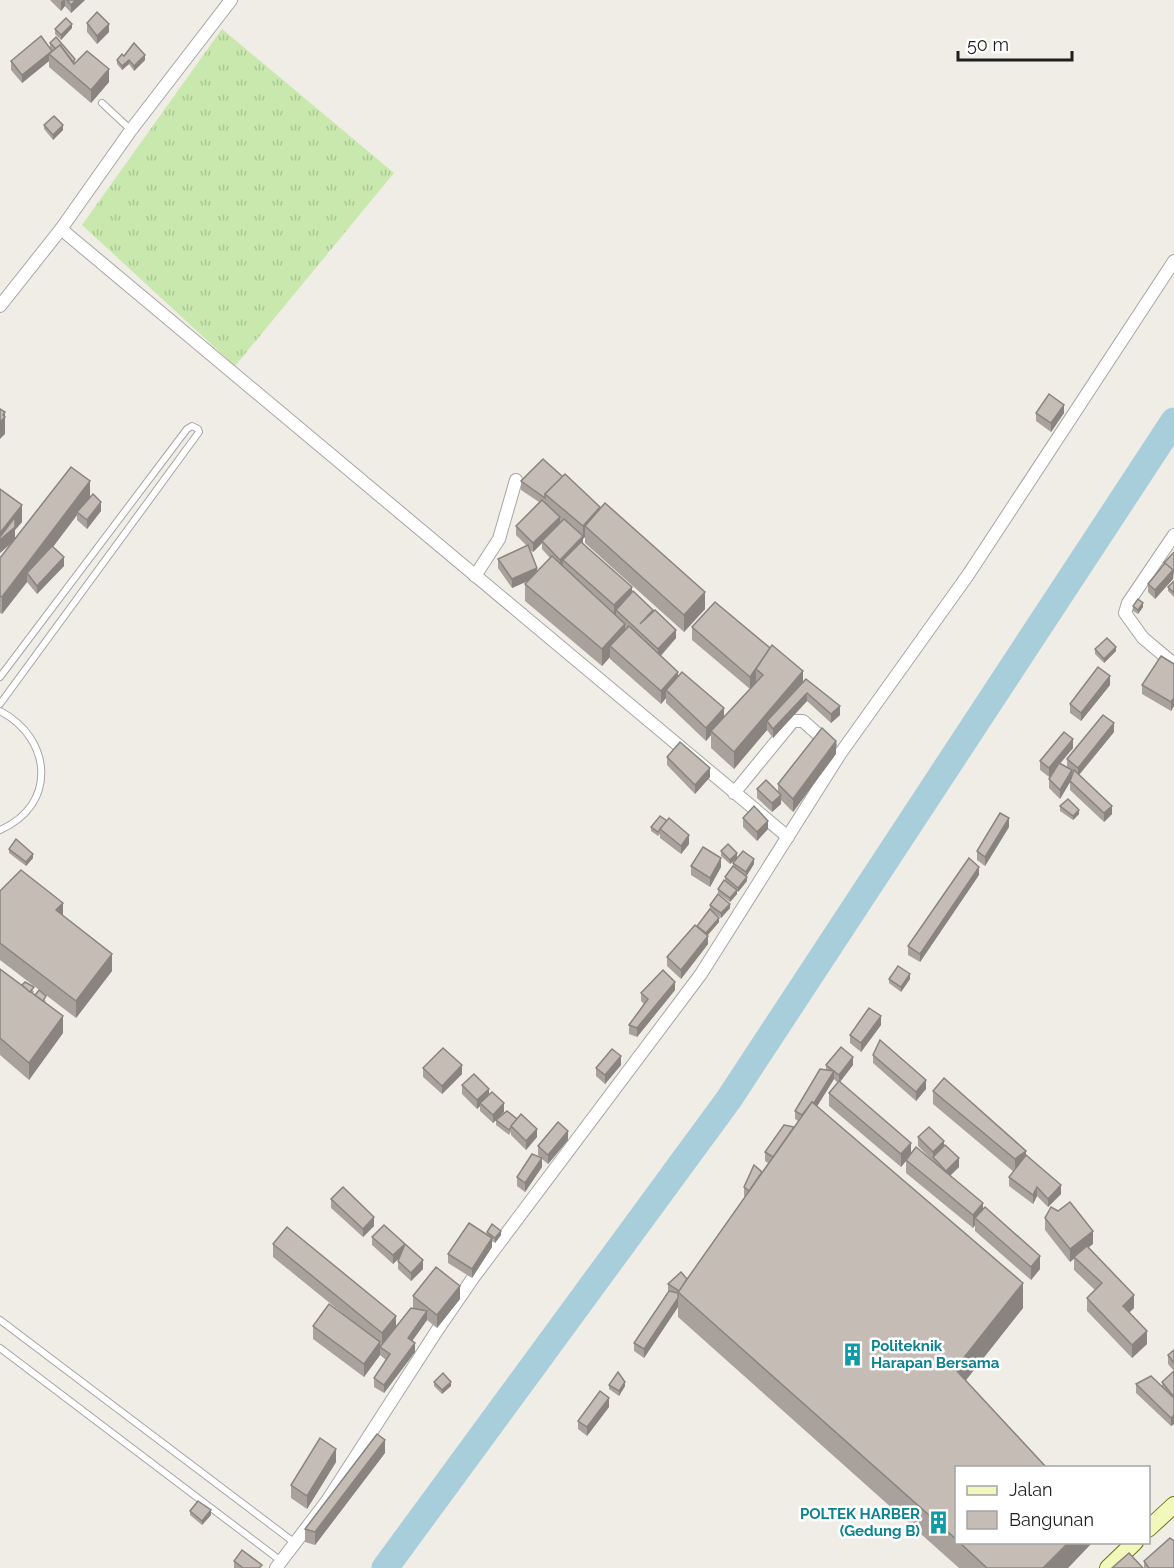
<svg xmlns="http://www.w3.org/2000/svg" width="1174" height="1568" font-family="Raleway,sans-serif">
<defs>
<pattern id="grass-tufts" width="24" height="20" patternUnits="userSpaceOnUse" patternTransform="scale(1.5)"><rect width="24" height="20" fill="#c8e8ad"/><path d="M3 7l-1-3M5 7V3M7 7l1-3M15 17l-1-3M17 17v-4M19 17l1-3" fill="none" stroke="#abc794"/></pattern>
</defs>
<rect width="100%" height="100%" fill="#f0ede6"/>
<path fill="url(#grass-tufts)" d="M222 29 394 173 235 366 82 225Z"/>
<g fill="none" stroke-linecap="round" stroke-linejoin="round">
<path stroke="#a8cedc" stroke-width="27" d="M385 1568 729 1099 1174 421"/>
<defs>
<g id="lane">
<path d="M102 103 131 130"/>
<path d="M0 677 187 429 192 426 198 429 199 432 0 704"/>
<path d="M0 711C52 738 58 805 0 830"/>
<path d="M0 1320 295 1543"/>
<path d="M0 1348 281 1561"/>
</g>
<g id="street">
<path d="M61 229 788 837"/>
<path d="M0 306 61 229 131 130 231 0"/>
<path d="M1174 535 1128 603 1125 613 1143 638 1174 664"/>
<path d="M475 576 499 539 516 480"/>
<path d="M734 793 793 721H803L830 745"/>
<path d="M276 1568 327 1501 438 1329 473 1278 701 974 840 754 968 575 1174 261"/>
</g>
<g id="secondary">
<path d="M1148 1529 1174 1505"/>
<path d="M1108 1568 1135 1542"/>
</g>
</defs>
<use href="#lane" stroke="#a6a6a6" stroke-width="8"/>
<use href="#street" stroke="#a6a6a6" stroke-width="14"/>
<use href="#secondary" stroke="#657408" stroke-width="18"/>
<use href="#lane" stroke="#fff" stroke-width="6"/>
<use href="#street" stroke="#fff" stroke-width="12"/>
<use href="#secondary" stroke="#f2f8bc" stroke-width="16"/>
</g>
<g fill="#a9a29c" fill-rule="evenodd">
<path d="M50 0H85L71 13 65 6 61 11Z"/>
<path d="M87 23 109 32 97 44 87 32Z"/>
<path d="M72 28 61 40 55 34V29Z"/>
<path d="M50 43 75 62 109 82 91 103 49 67V61L22 83 11 70V61L52 52 53 51 50 48Z"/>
<path d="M124 56 145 60 134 71 129 64 122 70 117 64V60Z"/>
<path d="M44 125 63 130 53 140 44 129Z"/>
<path d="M1036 413H1064L1051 432 1036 421Z"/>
<path d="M521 481 600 509 705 609 684 632 585 543V537L583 538V543L653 612 676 638 661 656 678 677 724 717 750 689 692 640V627L803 683 840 715 831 723 807 701 773 738 767 730 734 769 711 748V735L706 741 666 703V698L661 704 610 659V657L602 666 525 601V584L527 581 512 588 498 568V559L527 546 516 535V526L539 502 521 490ZM542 543V549L550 558 537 571 529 549 533 552Z"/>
<path d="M0 489 22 522 15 530V538L90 497 101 511 87 529 77 520V515L53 547 64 566 37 594 27 582 2 614 0 613V558L12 542 0 553Z"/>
<path d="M1174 552V573L1173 575V579L1155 599 1148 592V584L1164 565V563Z"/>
<path d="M1174 581V597L1168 591V587Z"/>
<path d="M1133 606 1143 607 1138 614 1133 611Z"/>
<path d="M1095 649 1116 651 1104 663 1095 654Z"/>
<path d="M1174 664V706L1171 711 1142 694V685Z"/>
<path d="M1110 685 1081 721 1070 713V704Z"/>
<path d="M1114 732 1079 775 1112 814 1104 822 1070 790V781L1060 799 1049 788V779L1055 770 1049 777 1040 770V761L1073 748 1060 763 1067 767V759Z"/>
<path d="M836 754 793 812 781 800V804L772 812 757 798V789L778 792V784Z"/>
<path d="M667 757 710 777 695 794 667 765Z"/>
<path d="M1060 806 1079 814 1073 820 1060 811Z"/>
<path d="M743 818 768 829 757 841 743 827Z"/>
<path d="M651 827 689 835V844L681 854 660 838V834L658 836 651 831Z"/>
<path d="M1009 827 985 866 977 860V851Z"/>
<path d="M9 849 33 858 26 866 9 853Z"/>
<path d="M721 851 737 858 730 864 721 856Z"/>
<path d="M733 863 754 864 746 876 747 881 738 892 737 891V894L730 902 718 893V889L725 881V877L733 866Z"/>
<path d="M691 866 721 867 710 887 691 875Z"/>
<path d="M979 875 920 962 908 955V946Z"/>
<path d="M0 891 63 915 112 971 76 1018 0 960Z"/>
<path d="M710 905 730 908 721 918 712 911 719 922 708 935V944L681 979 667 966V957L697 926 710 909Z"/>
<path d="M0 969 21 985 34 991 33 993 46 1001 45 1002 63 1033 29 1080 0 1055Z"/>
<path d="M889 979H910L901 992 889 983Z"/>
<path d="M675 990 637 1037 629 1034V1025L644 1004 641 1001V993Z"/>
<path d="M881 1025 861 1052 850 1043V1035Z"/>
<path d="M873 1055 926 1089 916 1101 873 1063Z"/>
<path d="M621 1065 605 1084 596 1076V1068Z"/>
<path d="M826 1065H853L840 1082 911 1154 933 1161 918 1146V1137L944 1146 959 1167 950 1175 1040 1269 1031 1280 975 1231V1225L973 1228 906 1173V1161L901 1167 829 1106V1093L838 1083 834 1079 817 1106 1023 1308 966 1380 957 1467V1542H1092L1068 1568H959L678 1317V1307L644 1358 634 1351V1343L668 1292V1284L687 1279 745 1197 744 1196V1187L762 1172 768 1163 765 1161V1152L794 1127 798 1121 795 1119V1111L826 1069Z"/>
<path d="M423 1068 462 1074 442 1094 423 1077Z"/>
<path d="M462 1085 489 1094 504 1112 493 1123 480 1111V1106L477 1109 462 1094Z"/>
<path d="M933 1091 1026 1155 1061 1194 1048 1207 1037 1196 1033 1204 1009 1186V1177L1014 1172 933 1104Z"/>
<path d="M496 1120 537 1137 526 1150 511 1135V1132L509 1135 496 1125Z"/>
<path d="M568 1140 548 1164 542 1159V1167L525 1192 517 1186V1177L542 1158 538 1155V1146Z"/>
<path d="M331 1199 374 1226 363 1237 331 1208Z"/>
<path d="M1045 1218 1093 1244 1088 1247 1134 1308 1129 1312 1147 1344 1132 1358 1087 1311V1298L1095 1290 1074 1270V1258L1070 1262 1045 1230Z"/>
<path d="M487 1232 501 1235 495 1243 492 1240V1247L472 1278 448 1263V1254L487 1234Z"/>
<path d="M372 1237 423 1269 411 1281 398 1269V1261L399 1258 393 1264 372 1245Z"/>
<path d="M273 1244 396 1327 413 1308V1296L460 1299 437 1328 427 1320 412 1341 415 1352 384 1393 374 1387V1378L386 1360 380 1355 364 1377 313 1339V1326H358L273 1257Z"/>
<path d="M1174 1350V1424L1171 1426 1136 1393V1384L1162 1387V1382L1174 1371 1168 1364V1355Z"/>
<path d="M434 1382 451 1386 442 1394 434 1386Z"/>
<path d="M609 1385 625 1386 619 1396 609 1389Z"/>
<path d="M609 1407 587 1436 578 1429V1421Z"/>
<path d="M385 1453 315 1545 305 1542V1529Z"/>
<path d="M336 1462 307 1509 291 1498V1485Z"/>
<path d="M190 1511 211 1515 202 1525 190 1515Z"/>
<path d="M234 1561 262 1568H234Z"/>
<path d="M1144 1561 1174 1568H1144Z"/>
</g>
<g fill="#89847f">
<path d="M63 0H65V6L61 11V2Z"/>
<path d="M76 0H85L71 13V5Z"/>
<path d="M72 24V28L61 40V35Z"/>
<path d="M109 24V32L97 44V36Z"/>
<path d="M52 51V57L49 54V61L22 83V75Z"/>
<path d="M145 55V60L134 71V66Z"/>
<path d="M129 60V64L122 70V66Z"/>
<path d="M109 69V82L91 103V90Z"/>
<path d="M63 125V130L53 140V135Z"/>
<path d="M1064 405V413L1051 432V423Z"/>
<path d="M5 412V434L0 439V422L3 415Z"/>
<path d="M90 481V498L77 512V515L30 577 27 573V582L2 614V597Z"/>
<path d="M101 502V511L87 529V520Z"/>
<path d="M22 505V522L15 530V540L0 553V533Z"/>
<path d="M600 507V520L585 526V537L583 539V526Z"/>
<path d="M560 517V526L542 541V543L533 552V543Z"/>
<path d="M583 536V545L563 560V566L560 569V560Z"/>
<path d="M64 557V566L37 594V586Z"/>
<path d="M537 568V577L512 588V579Z"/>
<path d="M1174 569 1173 579 1155 599V590Z"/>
<path d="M632 587V600L616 610V616L614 618V605Z"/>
<path d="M705 592V609L684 632V615Z"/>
<path d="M1143 603V607L1138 614V610Z"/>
<path d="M625 624V641L610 646V657L602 666V649Z"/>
<path d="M676 630V638L658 658V649Z"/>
<path d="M1116 647V651L1104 663V659Z"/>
<path d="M756 669V682L750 690V677Z"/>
<path d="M803 671V688L767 721V730L734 769V752Z"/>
<path d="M678 672V685L666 690V698L661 704V691Z"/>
<path d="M1110 676V685L1081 721V713Z"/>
<path d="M807 693V701L773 738V729Z"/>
<path d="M1174 698V706L1171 711V702Z"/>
<path d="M840 706V715L831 723V714Z"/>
<path d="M724 708V721L711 731V735L706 741V728Z"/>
<path d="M1114 723V732L1078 776V768Z"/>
<path d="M1073 739V748L1049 777V768Z"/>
<path d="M836 741V754L793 812V799Z"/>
<path d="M710 768V777L695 794V785Z"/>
<path d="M1072 770V779L1060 799V790Z"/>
<path d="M781 795V804L772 812V803Z"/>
<path d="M1112 806V814L1104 822V813Z"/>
<path d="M1079 810V814L1073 820V816Z"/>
<path d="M1009 818V827L985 866V857Z"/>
<path d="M768 821V829L757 841V832Z"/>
<path d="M689 835V844L681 854V846Z"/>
<path d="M737 853V858L730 864V860Z"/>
<path d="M33 854V858L26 866V862Z"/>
<path d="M721 858V867L710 887V878Z"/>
<path d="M754 859V864L746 877V872Z"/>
<path d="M979 867V875L920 962V954Z"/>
<path d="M747 877V881L738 892V888Z"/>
<path d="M737 890V894L730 902V898Z"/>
<path d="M63 903V920L56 910Z"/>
<path d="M730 904V908L721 918V913Z"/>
<path d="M719 918V922L705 938V934Z"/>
<path d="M708 936V944L681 979V970Z"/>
<path d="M112 954V971L76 1018V1001Z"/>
<path d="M910 974V979L901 992V987Z"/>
<path d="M675 982V990L637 1037V1028Z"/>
<path d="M63 1016V1033L29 1080V1063Z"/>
<path d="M881 1016V1025L861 1052V1043Z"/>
<path d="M621 1056V1065L605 1084V1075Z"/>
<path d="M853 1057V1065L839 1083V1075Z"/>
<path d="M462 1065V1074L442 1094V1086Z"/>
<path d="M834 1071V1079L805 1126V1117Z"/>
<path d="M926 1080V1089L916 1101V1092Z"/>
<path d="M489 1089V1098L480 1103V1106L477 1109V1100Z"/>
<path d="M504 1103V1112L493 1123V1115Z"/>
<path d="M537 1129V1137L526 1150V1141Z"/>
<path d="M568 1131V1140L548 1164V1155Z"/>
<path d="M944 1141V1150L933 1157V1152Z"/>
<path d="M911 1143V1155L901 1167V1154Z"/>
<path d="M1026 1151V1163L1015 1172V1159Z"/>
<path d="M542 1158V1167L525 1192V1183Z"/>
<path d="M959 1158V1167L946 1180V1171Z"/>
<path d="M1061 1185V1194L1048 1207V1199Z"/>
<path d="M1037 1187V1196L1033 1204V1195Z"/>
<path d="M983 1203V1215L975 1218V1225L973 1228V1215Z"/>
<path d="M374 1217V1226L363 1237V1229Z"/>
<path d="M501 1231V1235L495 1243V1238Z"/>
<path d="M1093 1231V1244L1070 1262V1249Z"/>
<path d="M492 1238V1247L472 1278V1269Z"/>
<path d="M405 1244V1252L393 1264V1255Z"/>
<path d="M1040 1256V1269L1031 1280V1267Z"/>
<path d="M423 1260V1269L411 1281V1273Z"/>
<path d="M1023 1283V1308L955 1394V1369Z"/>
<path d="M460 1286V1299L437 1328V1315Z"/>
<path d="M1134 1295V1308L1123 1319V1306Z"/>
<path d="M678 1298V1307L644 1358V1349Z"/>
<path d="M427 1311V1320L408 1347V1338Z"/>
<path d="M396 1316V1329L382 1346V1333Z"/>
<path d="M1147 1331V1344L1132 1358V1345Z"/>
<path d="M380 1342V1355L364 1377V1364Z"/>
<path d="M415 1343V1352L384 1393V1385Z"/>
<path d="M451 1382V1386L442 1394V1390Z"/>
<path d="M625 1382V1386L619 1396V1391Z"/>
<path d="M609 1398V1407L587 1436V1427Z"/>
<path d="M1174 1415V1424L1171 1426V1418Z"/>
<path d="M385 1440V1453L315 1545V1532Z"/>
<path d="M336 1449V1462L307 1509V1496Z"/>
<path d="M211 1510V1515L202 1525V1521Z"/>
<path d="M1069 1542H1092V1543L1068 1568H1043Z"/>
</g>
<g fill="#c4bcb5" stroke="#89847f" stroke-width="1.5">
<path d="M67 0H76L71 5Z"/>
<path d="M97 12 109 24 97 36 87 23Z"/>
<path d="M66 18 72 24 61 35 55 29Z"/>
<path d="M41 36 52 51 22 75 11 61Z"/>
<path d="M56 37 75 59 73 62 60 45 56 49 50 43Z"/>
<path d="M134 43 145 55 134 66 129 60 122 66 117 60 122 54 124 56Z"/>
<path d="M60 45 74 64 87 51 109 69 91 90 49 54Z"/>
<path d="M54 116 63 125 53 135 44 125Z"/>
<path d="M1049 394 1064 405 1051 423 1036 413Z"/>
<path d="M0 409 5 412 3 415 5 417 0 422Z"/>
<path d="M543 459 563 477 545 494V498L521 481Z"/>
<path d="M71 467 90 481 2 597 0 596V558Z"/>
<path d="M565 474 600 507 583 526 545 494Z"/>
<path d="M0 489 22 505 0 533Z"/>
<path d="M93 494 101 502 87 520 77 512Z"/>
<path d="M542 500 560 517 533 543 516 526Z"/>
<path d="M605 503 705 592 684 615 585 526Z"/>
<path d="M15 517V527L0 540V537Z"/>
<path d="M564 519 583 536 560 560 542 541Z"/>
<path d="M581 542 632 587 614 605 563 560Z"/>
<path d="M528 545 537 568 512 579 498 559Z"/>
<path d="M52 546 64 557 37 586 27 573Z"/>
<path d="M1174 552V569L1172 571 1173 570 1164 563Z"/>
<path d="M552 556 625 624 602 649 525 584Z"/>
<path d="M1165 563 1173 570 1155 590 1148 584Z"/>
<path d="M1174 581V593L1168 587Z"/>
<path d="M633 591 653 610 640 624 655 610 676 630 658 649 616 610Z"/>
<path d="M1138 599 1143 603 1138 610 1133 606Z"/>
<path d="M715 602 770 648 750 677 692 627Z"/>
<path d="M629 626 678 672 661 691 610 646Z"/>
<path d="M1107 638 1116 647 1104 659 1095 649Z"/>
<path d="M772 645 803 671 734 752 711 731 763 675 756 669Z"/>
<path d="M1161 656 1174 664V698L1171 702 1142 685Z"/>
<path d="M1098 667 1110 676 1081 713 1070 704Z"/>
<path d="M682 672 724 708 706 728 666 690Z"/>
<path d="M806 679 840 706 831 714 807 693 773 729 767 721Z"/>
<path d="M1103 715 1114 723 1078 768 1067 759Z"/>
<path d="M822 728 836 741 793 799 778 784Z"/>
<path d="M1064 732 1073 739 1049 768 1040 761Z"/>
<path d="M680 742 710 768 695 785 667 757Z"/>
<path d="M1059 763 1072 770 1060 790 1049 779Z"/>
<path d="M1074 770 1112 806 1104 813 1070 781Z"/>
<path d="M766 780 781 795 772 803 757 789Z"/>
<path d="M1068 799 1079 810 1073 816 1060 806Z"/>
<path d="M754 806 768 821 757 832 743 818Z"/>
<path d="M1000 813 1009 818 985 857 977 851Z"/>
<path d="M660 816 667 821 658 832 651 827Z"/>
<path d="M669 818 689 835 681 846 660 829Z"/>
<path d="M16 839 33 854 26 862 9 849Z"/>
<path d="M728 844 737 853 730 860 721 851Z"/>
<path d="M703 847 721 858 710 878 691 866Z"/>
<path d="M743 851 754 859 746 872 733 863Z"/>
<path d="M969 858 979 867 920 954 908 946Z"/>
<path d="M733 866 747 877 738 888 725 877Z"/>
<path d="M21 870 63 903 56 910 112 954 76 1001 0 943V891Z"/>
<path d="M724 880 737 890 730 898 718 889Z"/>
<path d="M718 894 730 904 721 913 710 905Z"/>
<path d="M710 909 719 918 706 933 697 926Z"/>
<path d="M695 925 708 936 681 970 667 957Z"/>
<path d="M898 966 910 974 901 987 889 979Z"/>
<path d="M0 969 63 1016 29 1063 0 1038Z"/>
<path d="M663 970 675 982 637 1028 629 1025 648 999 641 993Z"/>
<path d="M25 982 34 987 30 992 22 985Z"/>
<path d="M39 990 46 996 43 1001 35 995Z"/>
<path d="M869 1008 881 1016 861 1043 850 1035Z"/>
<path d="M880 1040 926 1080 916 1092 873 1055Z"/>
<path d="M841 1047 853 1057 839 1075 826 1065Z"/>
<path d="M443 1048 462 1065 442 1086 423 1068Z"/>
<path d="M612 1049 621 1056 605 1075 596 1068Z"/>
<path d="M820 1069 834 1071 814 1103 812 1102 802 1115 795 1111Z"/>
<path d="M474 1074 489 1089 477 1100 462 1085Z"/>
<path d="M944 1078 1026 1151 1015 1159 933 1091Z"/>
<path d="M839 1081 911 1143 901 1154 829 1093Z"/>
<path d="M492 1092 504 1103 493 1115 480 1103Z"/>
<path d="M812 1102 1023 1283 955 1369 1046 1467H957V1540L678 1292Z"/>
<path d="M507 1111 517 1119 509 1130 496 1120Z"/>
<path d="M521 1114 537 1129 526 1141 511 1126Z"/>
<path d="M558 1122 568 1131 548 1155 538 1146Z"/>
<path d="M784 1125 794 1127 773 1157 765 1152Z"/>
<path d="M929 1127 944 1141 933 1152 918 1137Z"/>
<path d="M945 1145 959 1158 946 1171 933 1157Z"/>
<path d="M916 1147 983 1203 973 1215 906 1160Z"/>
<path d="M532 1154 542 1158 525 1183 517 1177Z"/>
<path d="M1026 1155 1061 1185 1048 1199 1037 1187 1033 1195 1009 1177Z"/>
<path d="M754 1165 762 1172 749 1191 744 1187Z"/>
<path d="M343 1187 374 1217 363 1229 331 1199Z"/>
<path d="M1070 1202 1093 1231 1070 1249 1045 1218 1051 1207 1058 1211Z"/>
<path d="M985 1207 1040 1256 1031 1267 975 1218Z"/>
<path d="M469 1223 492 1238 472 1269 448 1254Z"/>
<path d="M492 1224 501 1231 495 1238 487 1232Z"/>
<path d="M384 1225 405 1244 423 1260 411 1273 398 1261 405 1244 393 1255 372 1237Z"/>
<path d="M287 1227 396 1316 382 1333 273 1244Z"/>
<path d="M1087 1246 1134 1295 1123 1306 1147 1331 1132 1345 1087 1298 1102 1283 1074 1257Z"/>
<path d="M436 1267 460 1286 437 1315 413 1296Z"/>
<path d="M681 1272 687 1279 679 1291 668 1284Z"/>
<path d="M669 1291 678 1293V1298L644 1349 634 1343Z"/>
<path d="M329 1304 380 1342 364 1364 313 1326Z"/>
<path d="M411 1308 427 1311 408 1338 415 1343 384 1385 374 1378 390 1354 380 1347Z"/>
<path d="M1174 1350V1363L1168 1355Z"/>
<path d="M1174 1371V1397L1162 1382Z"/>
<path d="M618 1372 625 1382 619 1391 609 1385Z"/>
<path d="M443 1373 451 1382 442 1390 434 1382Z"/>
<path d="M1151 1376 1174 1398V1415L1171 1418 1136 1384Z"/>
<path d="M600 1391 609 1398 587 1427 578 1421Z"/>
<path d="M377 1434 385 1440 315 1532 305 1529Z"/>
<path d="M320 1438 336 1449 307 1496 291 1485Z"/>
<path d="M198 1501 211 1510 202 1521 190 1511Z"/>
<path d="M1170 1538 1174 1541V1568H1149L1144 1561Z"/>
<path d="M959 1542H1069L1043 1568H987Z"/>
<path d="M242 1550 262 1565 259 1568H243L234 1561Z"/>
<path d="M1129 1553 1143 1568H1112Z"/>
</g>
<defs>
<symbol id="building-bare" viewBox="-9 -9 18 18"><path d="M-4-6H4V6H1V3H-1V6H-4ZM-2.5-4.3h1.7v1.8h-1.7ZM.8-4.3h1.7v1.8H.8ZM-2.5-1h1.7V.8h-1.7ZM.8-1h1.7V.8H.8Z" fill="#0f9aa8" stroke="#fff" stroke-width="2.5" paint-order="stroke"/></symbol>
</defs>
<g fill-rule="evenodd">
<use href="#building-bare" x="836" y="1338" width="33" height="33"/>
<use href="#building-bare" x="922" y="1506" width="33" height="33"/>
</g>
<g text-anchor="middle" stroke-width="5" stroke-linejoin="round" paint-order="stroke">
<g font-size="15" font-weight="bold" fill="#0d838f" stroke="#fff" text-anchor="start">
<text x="871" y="1351">Politeknik<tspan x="871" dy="17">Harapan Bersama</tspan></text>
<text x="920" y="1519" text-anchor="end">POLTEK HARBER<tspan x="920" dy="17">(Gedung B)</tspan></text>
</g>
</g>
<rect x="955" y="1466" width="195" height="78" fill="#ffffff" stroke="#a5a5a5" stroke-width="1.5"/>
<rect x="967" y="1486" width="30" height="9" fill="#f2f8bc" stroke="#a5a5a5" stroke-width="1.5"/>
<text x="1009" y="1496" font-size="18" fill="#1f1f1f">Jalan</text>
<rect x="967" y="1511" width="30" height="18" fill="#c4bcb5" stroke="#a5a5a5" stroke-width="1.5"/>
<text x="1009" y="1526" font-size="18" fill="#1f1f1f">Bangunan</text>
<path d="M958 51v9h114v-9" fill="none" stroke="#1f1f1f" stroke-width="3"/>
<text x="967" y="51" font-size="18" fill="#1f1f1f" stroke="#ffffff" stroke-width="4.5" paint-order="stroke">50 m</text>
</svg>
